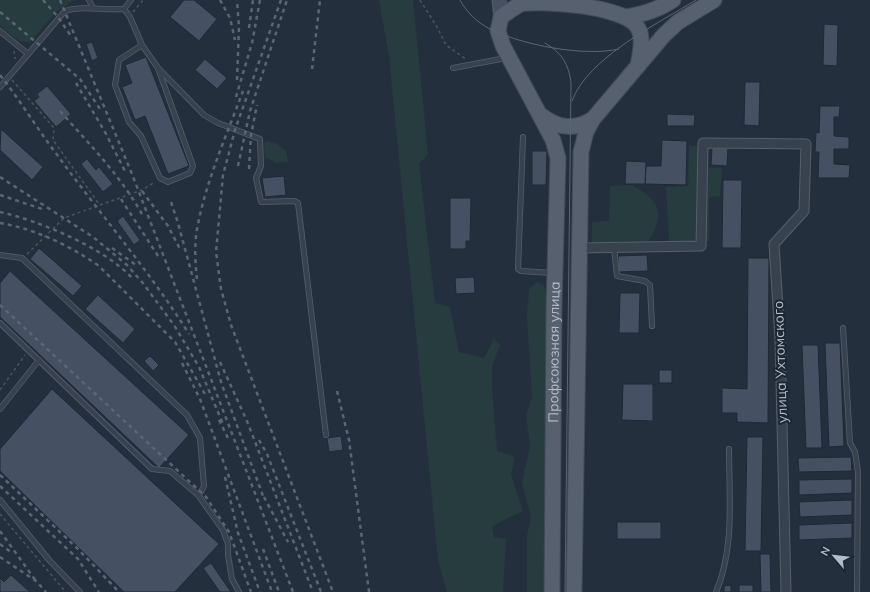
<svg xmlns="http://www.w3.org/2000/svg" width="870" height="592" font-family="Mulish,sans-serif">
<rect width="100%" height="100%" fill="#242f3e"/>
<g fill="#263c3f">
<path d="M0 0H74L56 12 30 42C18 44 8 32 0 25Z"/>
<path d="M379 0H413L428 154 419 164 435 303 450 307 459 352 484 358 494 339 500 345 492 366V387L497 451 515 457 511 474 523 511 492 526 494 537 506 539 503 592H447L438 560 389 56Z"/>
<path d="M266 141 277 144 286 151 288 162 276 163 265 157 264 144Z"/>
<path d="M689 146H700L699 167 722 168 720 196 709 197V241H669L666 187 688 186Z"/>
<path d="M632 185C660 201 666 213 648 242L592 244V222L609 221 610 186Z"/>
<path d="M537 282 543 285 548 294 545 592H527V536L531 517 522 482 530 447 526 415 532 397 527 316 529 289Z"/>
</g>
<g fill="#455162" stroke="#1f2835">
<path d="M184 0H194L217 19 199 41 170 17Z"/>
<path d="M824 24 838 25 837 66 823 65Z"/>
<path d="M92 42 98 58 92 61 86 44Z"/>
<path d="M146 57 189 166 168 174 145 116 135 120 122 87 132 83 125 65Z"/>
<path d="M205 59 227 78 217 89 195 70Z"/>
<path d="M745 82H760L759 126 744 125Z"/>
<path d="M47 86 71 114 56 127 34 101 39 97 37 94Z"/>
<path d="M820 106H840L839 117H834V136L849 137V149H834V164L850 165 849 178H818L819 152H815L816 132 819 133Z"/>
<path d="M667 114 695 115 694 126H667Z"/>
<path d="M1 129 43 167 32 180 0 150Z"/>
<path d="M662 140 687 141 686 185 645 184 646 166H661Z"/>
<path d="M712 148H728L727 166 711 165Z"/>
<path d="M532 151H547L546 185H532Z"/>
<path d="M87 159 96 170 99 167 113 184 103 192 81 164Z"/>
<path d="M626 161 646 162 645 184H625Z"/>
<path d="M284 176 286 195 265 197 262 178Z"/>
<path d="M723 180H742L741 248H722Z"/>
<path d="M450 198H471L470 241H466V249H450Z"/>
<path d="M123 216 140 240 134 245 117 221Z"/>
<path d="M39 248 82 286 73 296 30 259Z"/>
<path d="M647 255 648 271 618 272V256Z"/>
<path d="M748 258H769L768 423 737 422V413H722V388L747 389Z"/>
<path d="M10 271 189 435 159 468 0 317V283Z"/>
<path d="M474 277 475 293 456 294 455 278Z"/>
<path d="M620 293H640L639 333H619Z"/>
<path d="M98 295 135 329 123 343 85 309Z"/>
<path d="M825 343H840L844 446 829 447Z"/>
<path d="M802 345H818L822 448H806Z"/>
<path d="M150 356 159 365 153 371 144 361Z"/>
<rect x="659" y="370" width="13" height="13"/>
<path d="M623 384H653V421L622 420Z"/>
<path d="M52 389 219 544 175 592H124L0 471V449Z"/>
<path d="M341 436 343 450 329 452 327 438Z"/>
<path d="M747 437H763L761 551H745Z"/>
<path d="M851 457 852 471 799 472 798 458Z"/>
<path d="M852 479V493L799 495V480Z"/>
<path d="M852 500V515L800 517 799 502Z"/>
<rect x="617" y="522" width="44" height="17"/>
<path d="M852 523V538L799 540V525Z"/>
<path d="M760 554H770L771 592H761Z"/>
<path d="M211 563 231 592H220L203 568Z"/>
<path d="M11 575 30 592H0V578L4 582Z"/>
<path d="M731 585V592H724V586Z"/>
<rect x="739" y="585" width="14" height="7"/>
</g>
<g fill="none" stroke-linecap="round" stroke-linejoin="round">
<defs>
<g id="service">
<path d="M89 0 93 8"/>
<path d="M124 9 130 17 142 45 119 60 115 85 129 122 141 136 160 178 168 182 190 173 193 166 158 68 142 45"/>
<path d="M0 31 28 54"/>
<path d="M158 68 204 115 218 123 260 139 261 166 256 178 261 202 294 201 298 203 326 435"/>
<path d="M453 68 506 58"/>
<path d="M0 87 65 11C85 5 103 11 124 9L131 0"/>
<path d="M523 137 518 269 521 271 552 273"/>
<path d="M614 248 617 276 645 281 650 285 652 326"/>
<path d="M0 255 22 258 187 415 200 438 204 486 201 492 198 495"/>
<path d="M0 323 152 469 170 471 198 495 223 530 228 544V555L232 579 239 592"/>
<path d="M843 328 850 443 855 452 858 472 857 592"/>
<path d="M0 409 39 360"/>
<path d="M0 500 50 561 80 592"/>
<path d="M716 592C735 548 729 496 729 449"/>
</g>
<path id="minor" d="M579 248 701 246 703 143 806 144 804 211 774 244 780 339 786 592"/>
<path id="secondary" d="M499 0 501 17"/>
<g id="primary">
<path d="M626 17C644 14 658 10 673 0"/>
<path d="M542 116C559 129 575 130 593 119L664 35 678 22 714 0"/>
<path id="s1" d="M552 592 554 307 558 158 553 140 503 46 498 31 501 17C507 13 514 7 521 4 544 0 620 6 636 25 645 36 640 53 638 66"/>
<path d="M574 592 581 152 586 132 593 119"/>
</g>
</defs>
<use href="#service" stroke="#565f6c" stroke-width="6"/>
<use href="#minor" stroke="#565f6c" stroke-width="11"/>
<use href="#secondary" stroke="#565f6c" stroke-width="15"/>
<use href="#primary" stroke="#414a57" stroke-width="17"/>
<g stroke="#44595c" stroke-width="1.5" stroke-dasharray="3 3" stroke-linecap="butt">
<path d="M420 0 437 27 446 45 467 60"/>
<path d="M133 12 143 0"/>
<path d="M14 51 15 59"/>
<path d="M12 80 54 128 53 140 99 204"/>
<path d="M27 254 64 218 142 190 155 182"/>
<path d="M0 390 25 355"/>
<path d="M0 514 65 591 64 592"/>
</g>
<use href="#service" stroke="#38414e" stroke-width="4.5"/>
<use href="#minor" stroke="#38414e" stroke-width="9"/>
<use href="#secondary" stroke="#465061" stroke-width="13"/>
<use href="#primary" stroke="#56606e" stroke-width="15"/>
<g stroke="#5a6575" stroke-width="1">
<path d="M460 0C466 12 478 23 490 29 522 45 584 57 619 49"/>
<path d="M545 43C561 52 569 64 571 83L565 592"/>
<path d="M572 101C587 58 659 23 696 0"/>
</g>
<g stroke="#5a6575" stroke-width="2.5" stroke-dasharray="4 4" stroke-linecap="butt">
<path d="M43 0 58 17 71 36"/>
<path d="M60 0 132 174 293 592"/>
<path d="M220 0 230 18 235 40"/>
<path d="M281 0 235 130 223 175 216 252 221 289 231 325 333 592"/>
<path d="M0 12 80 79 102 112"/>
<path d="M249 28 253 0"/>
<path d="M312 69 320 0"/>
<path d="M0 75C20 100 36 127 55 152 99 213 149 270 189 334"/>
<path d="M237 80 239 27 237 0"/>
<path d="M76 83 105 132 126 173"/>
<path d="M236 97 252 43 260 0"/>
<path d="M60 111C90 145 121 176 143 216"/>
<path d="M238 166 250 111 287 0"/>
<path d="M249 169 251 135 257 105"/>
<path d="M0 177 93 237 127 265 142 282 174 325 199 367 223 424"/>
<path d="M142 191 168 226 181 251"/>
<path d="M0 195 45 210"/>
<path d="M121 199 160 259"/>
<path d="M171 202 178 223 221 382 263 496"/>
<path d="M0 212C40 221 105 248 133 279"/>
<path d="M0 223C35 229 69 245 99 266L175 342 205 394"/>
<path d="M112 248 136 265"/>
<path d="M197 279C195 261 194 242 198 224 207 179 227 134 243 91"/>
<path d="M0 305 206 497 229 532 251 592"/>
<path d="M220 362 247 421 313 592"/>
<path d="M182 363 200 399 272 592"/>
<path d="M337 391 349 440 369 592"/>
<path d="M219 420 229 440"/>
<path d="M259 440 267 454 321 592"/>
<path d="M0 475 77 548 119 592"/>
<path d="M225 477 238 533 260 592"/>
<path d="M0 486 78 559 99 592"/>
<path d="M264 497 288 542"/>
<path d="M0 531 36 581"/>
<path d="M0 544 12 553"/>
<path d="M263 549 279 592"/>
<path d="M0 557 36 581 46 592"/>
</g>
</g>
<g text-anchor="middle" stroke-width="4" stroke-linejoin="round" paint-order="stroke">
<g font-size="14" fill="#b4bcc9" stroke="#1d2633">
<text dy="5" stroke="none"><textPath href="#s1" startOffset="240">Профсоюзная улица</textPath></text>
<text transform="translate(780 362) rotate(-92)" y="5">улица Ухтомского</text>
</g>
</g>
<g transform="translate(834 556) rotate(298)" stroke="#1d2633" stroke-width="3" paint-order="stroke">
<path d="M0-3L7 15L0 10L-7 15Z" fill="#b4bcc9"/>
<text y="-6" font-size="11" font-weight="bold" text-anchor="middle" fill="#b4bcc9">N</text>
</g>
</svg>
